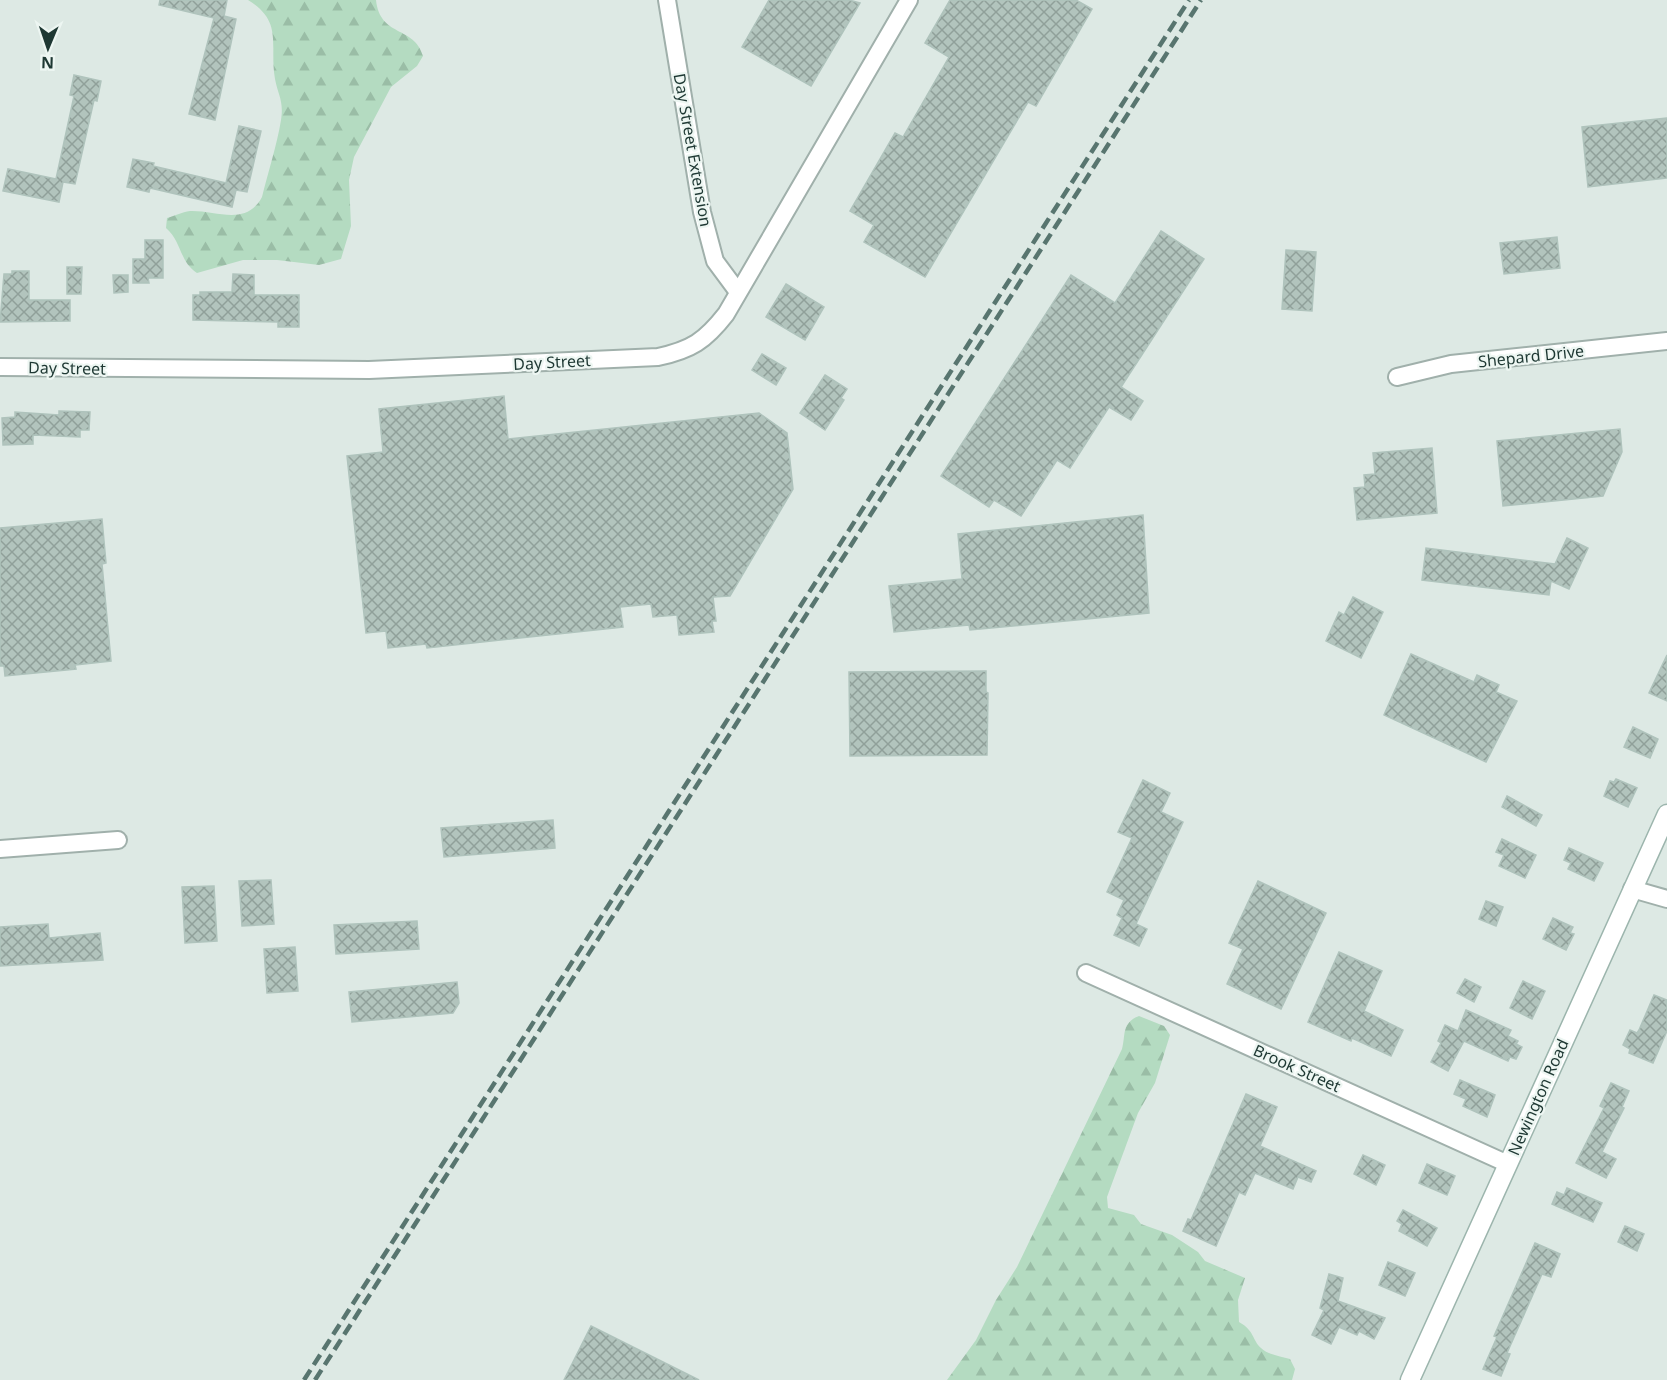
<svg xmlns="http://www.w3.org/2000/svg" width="1667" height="1380" font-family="'Noto Sans',sans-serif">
<defs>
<pattern id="forest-firs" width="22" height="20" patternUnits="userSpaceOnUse" patternTransform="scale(1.5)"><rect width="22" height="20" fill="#b4dbc1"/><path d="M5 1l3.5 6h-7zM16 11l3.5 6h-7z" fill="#9abda6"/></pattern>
<pattern id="building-cross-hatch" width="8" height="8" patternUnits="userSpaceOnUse" patternTransform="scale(1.5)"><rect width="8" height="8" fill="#b2c4bd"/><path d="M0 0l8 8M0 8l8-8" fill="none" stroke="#90a09a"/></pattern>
</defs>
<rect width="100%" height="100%" fill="#dde9e4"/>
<g fill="url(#forest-firs)">
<path d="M248 0H376C380 38 414 25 423 56L417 66 391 87 354 157 349 180 351 226 341 259 319 265 277 260H243L197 273C179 261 182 242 166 228L167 218C174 216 182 212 190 211 216 210 246 227 262 197 268 172 277 145 281 120 284 101 278 95 275 79 269 45 284 22 248 0Z"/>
<path d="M1139 1016 1164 1026 1170 1035 1155 1083 1138 1113 1107 1197 1108 1208 1134 1215 1141 1224 1172 1235 1198 1252 1205 1261 1245 1278 1238 1300 1239 1322C1255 1331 1252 1340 1261 1348 1268 1355 1280 1356 1290 1359L1295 1369 1292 1380H947L976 1340 996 1300 1017 1267 1122 1049C1126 1035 1121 1023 1139 1016Z"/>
</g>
<g fill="url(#building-cross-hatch)" stroke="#afc3bc" stroke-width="1.5">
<path d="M160 0H227L224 16 236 19 215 120 189 114 214 18 159 5Z"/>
<path d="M769 0H849L860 3 811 86 742 47Z"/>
<path d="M950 0H1076L1092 9 1036 106 1028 102 925 277 864 242 874 225 850 211 895 133 903 137 949 57 925 43Z"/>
<path d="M74 75 101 81 97 101 94 100 75 184 63 182 59 202 3 191 8 169 56 179 74 96 70 95Z"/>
<path d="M1667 118V178L1588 187 1582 127Z"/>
<path d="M239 126 261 131 247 192 236 190 232 207 150 188 149 192 127 187 133 159 154 163 153 166 226 183Z"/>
<path d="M1161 231 1204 259 1121 387 1143 401 1131 420 1109 407 1070 468 1057 460 1021 516 994 500 989 507 941 476 1071 275 1115 303Z"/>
<path d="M1557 237 1560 268 1504 274 1500 243Z"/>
<path d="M145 240H163V278H148L149 283H133V259H145Z"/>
<path d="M1286 250 1316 252 1312 311 1282 309Z"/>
<path d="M67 267H82L81 294H67Z"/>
<path d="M12 271H29V300H70V321L0 322 4 274H12Z"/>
<path d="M233 274 254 275V295H299V327H278V322L193 320V295H200V292H232Z"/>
<path d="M113 275H128V292L114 293Z"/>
<path d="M786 284 824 307 805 340 766 317Z"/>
<path d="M762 354 786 368 776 385 752 370Z"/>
<path d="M825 375 847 389 841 398 844 400 825 430 800 413Z"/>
<path d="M504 396 508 439 759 413 787 433 793 489 730 596 713 597 716 621H712L714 632 679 635 677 615 653 617 651 604 620 607 623 627 427 648 426 644 388 648 386 631 366 633 347 456 383 452 379 409Z"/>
<path d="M59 411 90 412 89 430H80V437L33 435V444L3 445 2 418 15 417V412L59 415Z"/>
<path d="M1620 429 1622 452 1603 496 1503 506 1497 441Z"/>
<path d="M1432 448 1437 513 1357 520 1354 488 1365 487 1364 475 1375 474 1373 453Z"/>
<path d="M1143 515 1149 613 970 630 969 625 894 632 889 586 962 579 958 534Z"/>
<path d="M102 519 106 563 102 564 111 661 75 665 76 669 5 676 4 666H0V528Z"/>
<path d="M1567 538 1588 548 1569 589 1551 581 1549 595 1422 580 1426 548 1555 564Z"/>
<path d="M1353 597 1383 612 1361 658 1326 641 1339 612 1344 615Z"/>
<path d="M1411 654 1474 682 1477 675 1499 685 1496 692 1517 701 1486 762 1384 715Z"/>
<path d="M1667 655V701L1649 693Z"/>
<path d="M986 671V692L988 693 987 755 850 756 849 672Z"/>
<path d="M1633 727 1658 739 1650 758 1624 747Z"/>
<path d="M1616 779 1637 788 1628 807 1604 796 1610 781 1614 782Z"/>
<path d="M1143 780 1170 793 1161 812 1183 822 1136 924 1147 929 1139 946 1114 935 1122 918 1117 915 1124 900 1107 892 1132 838 1118 832Z"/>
<path d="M1507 796 1542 815 1536 826 1502 807Z"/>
<path d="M553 820 555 848 444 857 441 828Z"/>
<path d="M1502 839 1536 855 1525 878 1499 866 1504 855 1496 852Z"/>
<path d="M1569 848 1603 863 1594 881 1568 869 1571 863 1564 860Z"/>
<path d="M271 880 274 924 242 926 239 881Z"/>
<path d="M1258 881 1326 913 1281 1009 1227 984 1243 949 1229 943Z"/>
<path d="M214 886 217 941 185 943 182 887Z"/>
<path d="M1486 901 1503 907 1496 926 1479 919Z"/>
<path d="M1553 918 1573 927 1570 933 1574 934 1566 950 1543 939Z"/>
<path d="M417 921 419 949 336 954 334 925Z"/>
<path d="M48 924 49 938 100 933 103 960 0 966V927Z"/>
<path d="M295 947 298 991 267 993 264 949Z"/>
<path d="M1339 952 1382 971 1364 1011 1403 1030 1391 1056 1352 1038 1351 1041 1308 1022Z"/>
<path d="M1465 979 1481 987 1474 1002 1457 993Z"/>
<path d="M1523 981 1545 991 1532 1019 1510 1008Z"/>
<path d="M457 982 459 1003 453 1013 352 1022 349 992Z"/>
<path d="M1654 995 1667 1000V1031L1653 1063 1629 1053 1630 1049 1623 1045 1630 1030 1637 1033 1639 1030Z"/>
<path d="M1466 1010 1511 1030 1508 1036 1518 1041 1516 1044 1522 1047 1516 1059 1510 1057 1508 1061 1464 1041 1448 1071 1431 1062 1441 1043 1438 1041 1445 1025 1458 1031Z"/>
<path d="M1460 1080 1495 1095 1487 1117 1463 1106 1466 1099 1454 1094Z"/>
<path d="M1611 1083 1629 1091 1622 1107 1624 1108 1602 1152 1616 1159 1606 1178 1576 1163 1604 1108 1600 1106Z"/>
<path d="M1246 1094 1277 1107 1260 1146 1316 1171 1311 1182 1298 1177 1293 1189 1255 1173 1245 1195 1239 1192 1216 1246 1183 1231 1188 1219 1191 1220Z"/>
<path d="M1363 1155 1385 1165 1376 1185 1354 1174Z"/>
<path d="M1427 1164 1455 1176 1447 1195 1419 1183Z"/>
<path d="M1567 1188 1602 1203 1593 1222 1552 1204 1557 1192 1564 1195Z"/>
<path d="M1403 1210 1437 1228 1427 1246 1399 1231 1402 1224 1397 1221Z"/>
<path d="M1625 1226 1644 1234 1637 1251 1618 1242Z"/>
<path d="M1535 1243 1560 1254 1551 1277 1542 1274 1507 1353 1510 1354 1501 1376 1483 1369 1497 1337 1494 1336Z"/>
<path d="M1388 1262 1415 1273 1405 1296 1379 1285Z"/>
<path d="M1329 1274 1343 1278 1338 1301 1385 1318 1374 1339 1359 1331 1357 1335 1339 1327 1331 1344 1312 1335 1324 1310 1320 1308Z"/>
<path d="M591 1326 699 1380H564Z"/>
</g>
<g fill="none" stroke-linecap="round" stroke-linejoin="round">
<defs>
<g id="minor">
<path d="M667 0 702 212 715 261 738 292"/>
<path d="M0 367 369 370 658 357C691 350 705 341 726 314L909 0"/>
<path d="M1397 377 1451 364 1667 341"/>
<path d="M0 849 118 840"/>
<path d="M1632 889 1667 899"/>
<path d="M1086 973 1508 1164"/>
</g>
<path id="secondary" d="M1410 1380 1667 814"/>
</defs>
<use href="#minor" stroke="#a0b0ab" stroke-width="20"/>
<use href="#secondary" stroke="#9cb5ad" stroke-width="21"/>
<use href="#minor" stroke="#fff" stroke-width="16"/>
<use href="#secondary" stroke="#fff" stroke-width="18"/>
<g stroke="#58756f" stroke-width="4.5" stroke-dasharray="12 6" stroke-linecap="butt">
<path d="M304 1380 1189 0"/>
<path d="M315 1380 1201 0"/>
</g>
</g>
<g text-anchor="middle" stroke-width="4.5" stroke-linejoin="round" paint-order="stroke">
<g font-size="16" fill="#1e3833" stroke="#edf6f2">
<text transform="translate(693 150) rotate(80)" y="6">Day Street Extension</text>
<text transform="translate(1531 356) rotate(-6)" y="6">Shepard Drive</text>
<text transform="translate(552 362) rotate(-3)" y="6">Day Street</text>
<text transform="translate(67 368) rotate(1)" y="6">Day Street</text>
<text transform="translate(1297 1068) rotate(24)" y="6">Brook Street</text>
<text transform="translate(1538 1097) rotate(-66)" y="6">Newington Road</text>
</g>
</g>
<g transform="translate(48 48) rotate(182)" stroke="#edf6f2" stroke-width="4.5" paint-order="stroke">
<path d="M0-4.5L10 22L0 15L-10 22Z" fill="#1e3833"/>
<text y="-9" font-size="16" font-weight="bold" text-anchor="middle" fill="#1e3833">N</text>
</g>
</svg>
